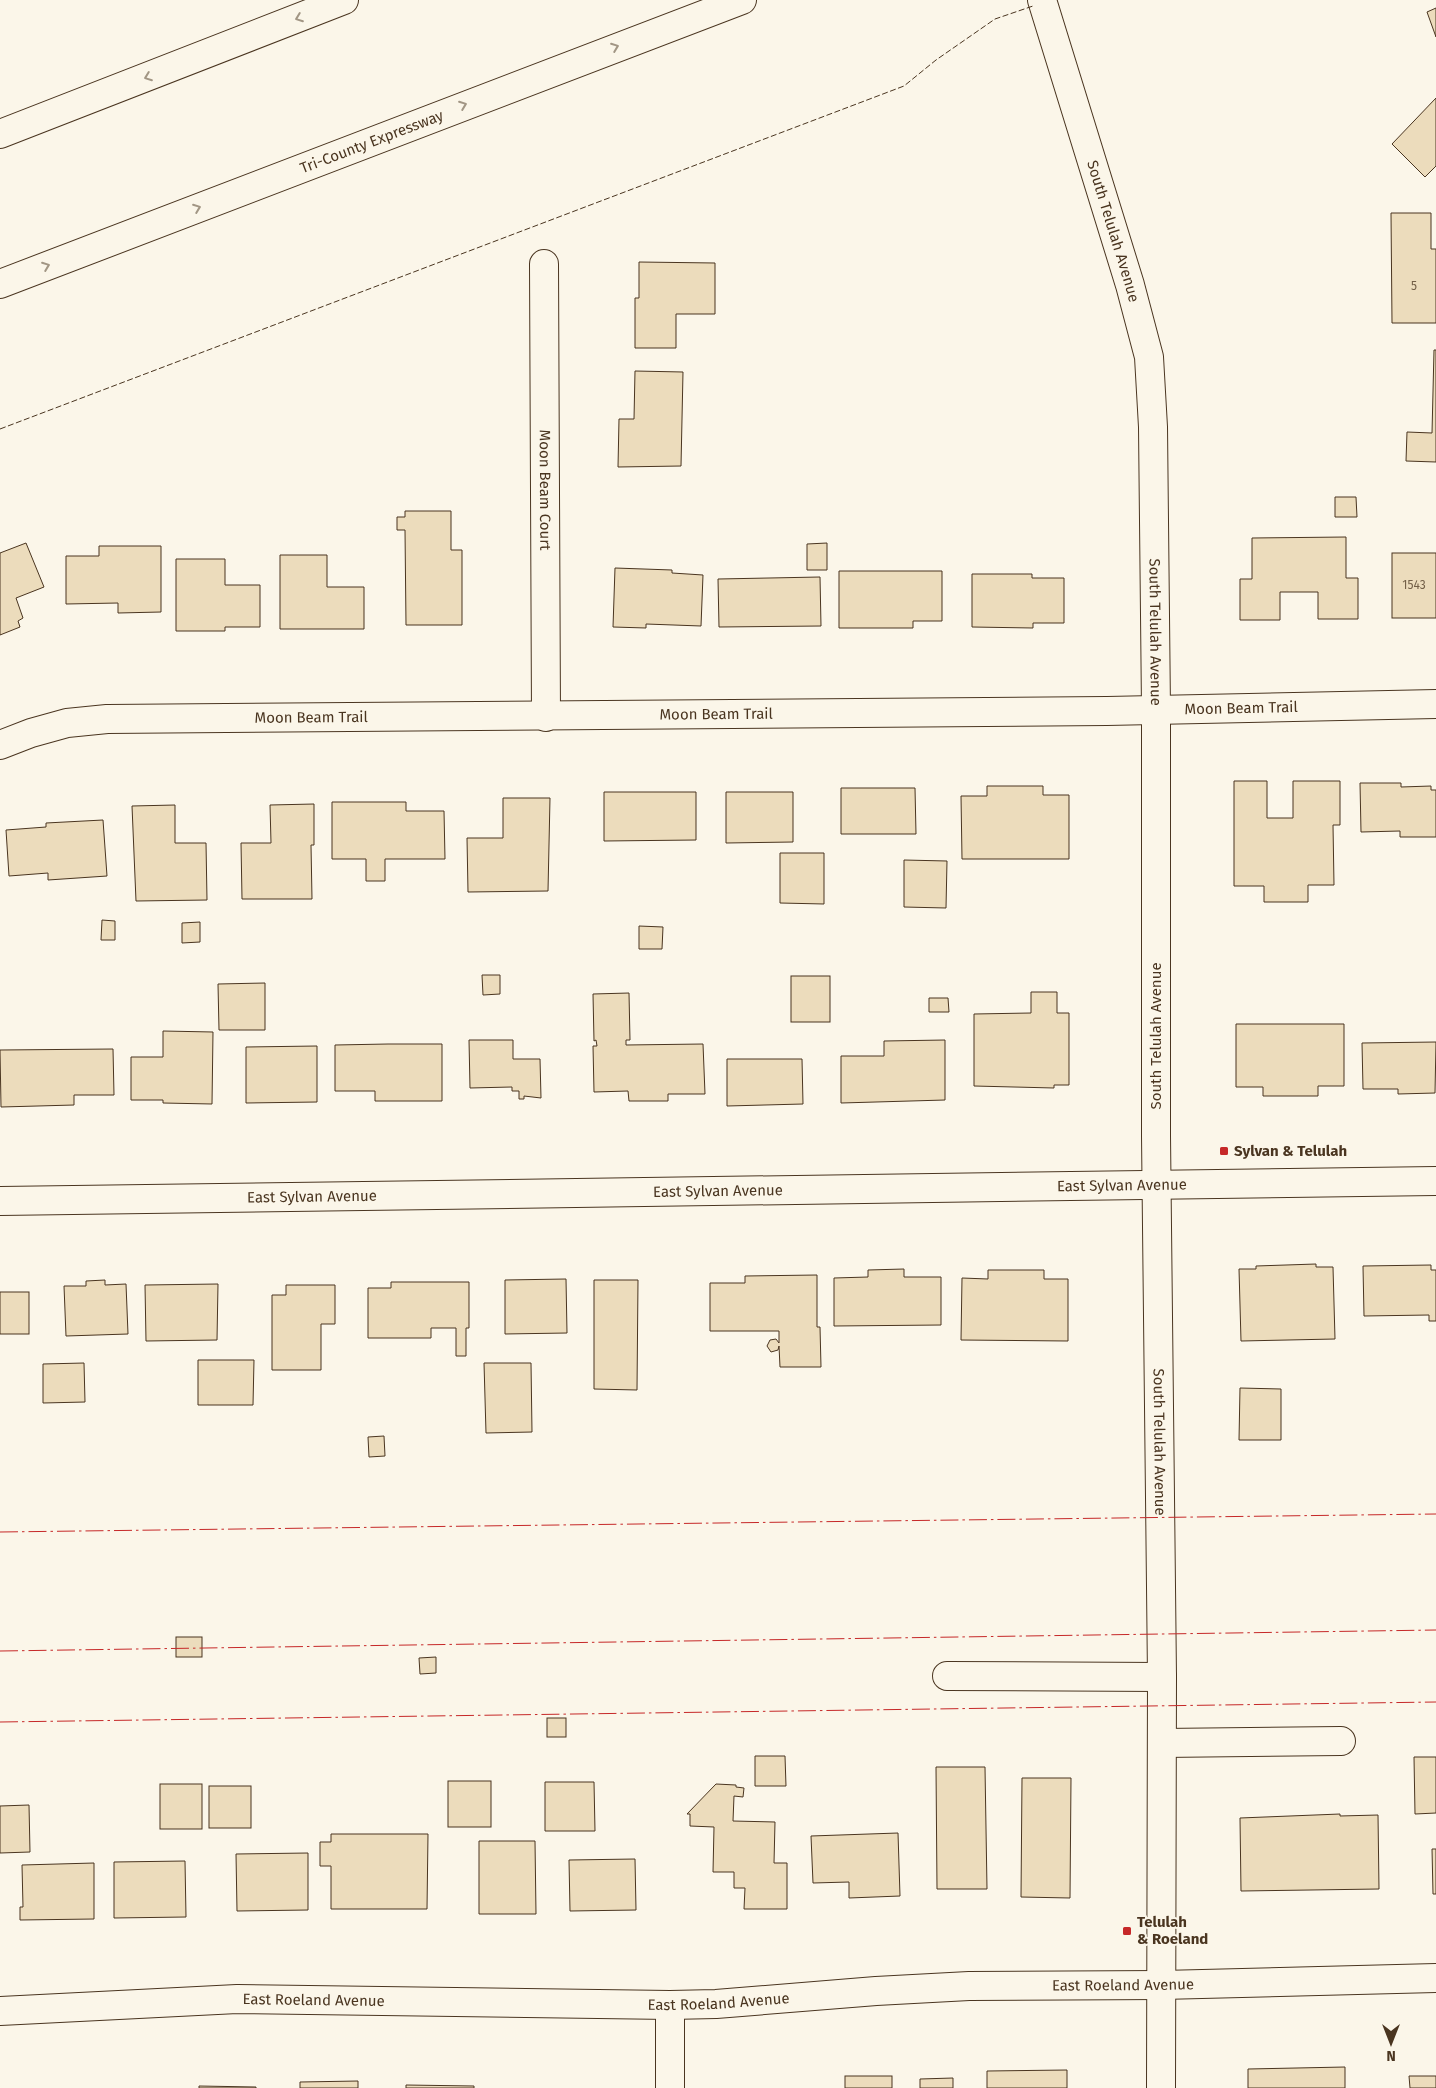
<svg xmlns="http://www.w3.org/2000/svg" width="1436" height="2088" font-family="'Fira Sans',sans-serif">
<rect width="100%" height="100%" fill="#fbf6e9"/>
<g fill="#ecdcbc" stroke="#4a3520">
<path d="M1436 8V37L1427 12Z"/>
<path d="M1436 98V166L1425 177 1392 144Z"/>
<path d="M1391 213H1431V249H1436V323H1392Z"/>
<path d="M639 262 715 263V314H676V348H635V298H639Z"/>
<path d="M1434 350H1436V462L1406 461 1407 432 1432 433Z"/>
<path d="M635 371 683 372 681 466 618 467 619 419H634Z"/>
<path d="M1335 497H1356L1357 517H1335Z"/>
<path d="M405 511H451V550H462V625H406L405 530H397V517H405Z"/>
<path d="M1346 537V578H1358V619H1318V592H1280V620H1240V579H1252V538Z"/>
<path d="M26 543 44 587 16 598 23 618 18 621 20 627 0 635V553Z"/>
<path d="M827 543V570H807V544Z"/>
<path d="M99 546H161V612L118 613V603L66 604V556H99Z"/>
<rect x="1392" y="553" width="44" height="65"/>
<path d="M280 555H327V587H364V629H280Z"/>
<path d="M176 559H225V585H260V627H225V631H176Z"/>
<path d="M615 568 672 570V573L703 575 701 626 646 624V628L613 627Z"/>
<path d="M839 571H942V621H913V628H839Z"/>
<path d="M972 574H1032V578H1064V623H1033V628L972 627Z"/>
<path d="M820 577 821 626 719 627 718 579Z"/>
<path d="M1234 781H1267V818H1293V781H1340V825H1333L1334 885H1308V902H1264V886H1234Z"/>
<path d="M1360 783H1401V787L1431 786V790H1436V837H1400V831L1361 832Z"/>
<path d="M987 786H1043V795H1069V859H962L961 796H987Z"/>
<path d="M841 788H915L916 834H841Z"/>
<path d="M604 792H696V840L604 841Z"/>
<path d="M726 792H793V842L726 843Z"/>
<path d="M503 798H550L548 891 468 892 467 838H503Z"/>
<path d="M332 802H406V811H444L445 859H385V881H366V859H332Z"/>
<path d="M314 804V845H311L312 899H242L241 843H271L270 805Z"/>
<path d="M175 805V843H206L207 900 136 901 132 806Z"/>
<path d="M103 820 107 876 48 880V873L9 876 6 830 46 827V823Z"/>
<path d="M780 853H824V904L780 903Z"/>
<path d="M904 860 947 861 946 908 904 907Z"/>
<path d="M102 920 115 921V940H101Z"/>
<path d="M200 922V942L182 943V923Z"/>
<path d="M639 926 663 927 662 949H639Z"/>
<path d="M482 975H500V994L483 995Z"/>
<rect x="791" y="976" width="39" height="46"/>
<path d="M265 983V1030H219L218 984Z"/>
<path d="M1031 992H1057V1013H1069V1085H1054V1088L974 1086V1014L1031 1013Z"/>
<path d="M629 993 630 1040H626V1045L703 1044 705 1094H668V1101H629L628 1091 594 1092 593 1046H597L596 1040 594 1041 593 994Z"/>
<path d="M929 998H948L949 1012H929Z"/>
<path d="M1236 1024H1344V1086H1318V1096H1263V1087H1236Z"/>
<path d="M163 1031 213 1032 212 1104 163 1103V1100H131V1057H163Z"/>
<path d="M469 1040H513V1059H540L541 1098 524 1096V1099H519V1091H512V1087L470 1088Z"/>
<path d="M945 1040V1100L841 1103V1056H884V1041Z"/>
<path d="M1436 1042 1435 1093 1398 1094V1089H1363L1362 1043Z"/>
<path d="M388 1044H442V1101H375V1091H335V1045Z"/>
<path d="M317 1046V1102L246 1103V1047Z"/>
<path d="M113 1049 114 1095H74V1105L1 1107 0 1050Z"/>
<path d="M727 1059H802L803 1104 727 1106Z"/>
<path d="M1316 1264V1267H1333L1335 1339 1241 1341 1239 1269H1256V1266Z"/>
<path d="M1431 1265V1270H1436V1321H1429V1315L1364 1316 1363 1266Z"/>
<path d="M904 1269V1277H941V1325L834 1326V1278L868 1277V1270Z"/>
<path d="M988 1270H1044V1279H1068V1341L961 1340 962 1278 988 1279Z"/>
<path d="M817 1275V1327H820L821 1367H780L779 1346 778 1350 771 1352 767 1346 770 1340 776 1339 779 1343V1331H710V1283H745V1276Z"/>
<path d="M566 1279 567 1333 505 1334V1280Z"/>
<path d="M105 1280V1285L126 1284 128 1334 66 1336 64 1286H86V1281Z"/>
<path d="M594 1280H638L637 1390 594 1389Z"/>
<path d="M391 1282H469V1328H466V1356H456V1328H431V1338H368V1288H391Z"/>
<path d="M218 1284 217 1340 146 1341 145 1285Z"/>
<path d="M286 1285H335V1324H321V1370H272V1295H286Z"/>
<rect x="0" y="1292" width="29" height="42"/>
<path d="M198 1360H254L253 1405H198Z"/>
<path d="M84 1363 85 1402 43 1403V1364Z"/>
<path d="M484 1363H531L532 1432 486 1433Z"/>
<path d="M1240 1388 1281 1389V1440H1239Z"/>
<path d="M384 1436 385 1456 369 1457 368 1437Z"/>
<rect x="176" y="1637" width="26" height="20"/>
<path d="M436 1657V1673L420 1674 419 1658Z"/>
<rect x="547" y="1718" width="19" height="19"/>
<path d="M755 1756H785L786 1786H755Z"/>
<path d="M1414 1757H1436V1813L1415 1814Z"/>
<path d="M936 1767H985L987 1889H937Z"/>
<path d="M1022 1778H1071L1070 1898 1021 1897Z"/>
<rect x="448" y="1781" width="43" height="46"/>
<path d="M545 1782H594L595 1831H545Z"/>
<rect x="160" y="1784" width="42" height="45"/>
<path d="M716 1784 736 1785V1787L744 1788 743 1797 734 1796 733 1821 775 1822 774 1863H787V1909H744L745 1888H734V1872H713L714 1827 690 1826V1814H687Z"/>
<rect x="209" y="1786" width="42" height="42"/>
<path d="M29 1805 30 1852 0 1853V1806Z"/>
<path d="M1340 1814V1816L1378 1815 1379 1889 1241 1891 1240 1818Z"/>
<path d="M898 1833 900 1896 849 1898V1882L813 1883 811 1836Z"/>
<path d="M331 1834H428L427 1909H331V1866H320V1842H331Z"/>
<path d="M479 1841H535L536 1914H479Z"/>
<path d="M1432 1849H1436V1894H1433Z"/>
<path d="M308 1853V1910L237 1911 236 1854Z"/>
<path d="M635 1859 636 1910 570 1911 569 1860Z"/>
<path d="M185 1861 186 1917 114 1918V1862Z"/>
<path d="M94 1863V1919L20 1920V1907H23L22 1865Z"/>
<path d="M1345 2067V2088H1248V2069Z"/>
<path d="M1067 2070V2088H987V2071Z"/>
<rect x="845" y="2076" width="47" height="12"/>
<path d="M1409 2076H1436V2088H1410Z"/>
<path d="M953 2078V2088H920V2079Z"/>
<path d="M358 2081V2088H300V2082Z"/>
<path d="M406 2085 474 2086V2088H406Z"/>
<path d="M199 2086 256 2087V2088H199Z"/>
</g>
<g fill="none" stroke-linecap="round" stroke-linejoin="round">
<defs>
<g id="minor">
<path id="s1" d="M1042 0 1130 285 1149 357 1153 427 1156 709V1136L1162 1677 1161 2088"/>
<path id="s2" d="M544 264 546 717"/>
<path id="s3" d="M0 745 31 733 67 723 107 719 1107 711 1436 704"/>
<path id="s4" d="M0 1201 1436 1181"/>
<path d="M947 1676 1162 1677"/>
<path d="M1162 1743 1341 1741"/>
<path d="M670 2005V2088"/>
<path id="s5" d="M0 2011 237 1999 670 2005 716 2004 876 1991 969 1986 1162 1985 1436 1978"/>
</g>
<g id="highway">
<path d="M0 134 344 0"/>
<path id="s6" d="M0 284 742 0"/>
</g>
</defs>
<use href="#minor" stroke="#4a3520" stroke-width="30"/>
<use href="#highway" stroke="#4a3520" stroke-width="30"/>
<use href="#minor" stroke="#fbf6e9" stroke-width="28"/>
<use href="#highway" stroke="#fbf6e9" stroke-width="28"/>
<path stroke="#4a3520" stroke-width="1" stroke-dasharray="6 2.5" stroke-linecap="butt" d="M0 429 904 86 936 60 995 19 1033 6"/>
<g stroke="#c62828" stroke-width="1" stroke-dasharray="18 4 2.5 4" stroke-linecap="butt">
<path d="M0 1532 1436 1514"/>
<path d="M0 1651 1436 1630"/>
<path d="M0 1722 1436 1702"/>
</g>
</g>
<defs><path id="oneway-chevron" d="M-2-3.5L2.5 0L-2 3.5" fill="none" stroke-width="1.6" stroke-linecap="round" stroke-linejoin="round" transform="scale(1.25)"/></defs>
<g stroke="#a29684">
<use href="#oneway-chevron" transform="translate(299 18) rotate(159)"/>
<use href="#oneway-chevron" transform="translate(615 47) rotate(-21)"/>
<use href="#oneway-chevron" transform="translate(148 77) rotate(159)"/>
<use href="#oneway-chevron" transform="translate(463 105) rotate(-21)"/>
<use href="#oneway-chevron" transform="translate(197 208) rotate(-21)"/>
<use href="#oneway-chevron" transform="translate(46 266) rotate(-21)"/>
</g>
<g fill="#c62828" stroke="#fbf6e9" stroke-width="2">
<rect x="1219" y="1146" width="10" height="10" rx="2.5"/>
<rect x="1122" y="1926" width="10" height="10" rx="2.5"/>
</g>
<g text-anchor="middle" stroke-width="4" stroke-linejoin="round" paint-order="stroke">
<g font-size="12" fill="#725f47">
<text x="1414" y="290">5</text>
<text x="1414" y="589">1543</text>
</g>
<g font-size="15" fill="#4a3520" stroke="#fbf6e9">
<text dy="5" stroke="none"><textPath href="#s6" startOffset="398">Tri-County Expressway</textPath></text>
<text dy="5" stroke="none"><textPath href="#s1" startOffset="242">South Telulah Avenue</textPath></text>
<text dy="5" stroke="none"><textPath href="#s2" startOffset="226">Moon Beam Court</textPath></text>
<text dy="5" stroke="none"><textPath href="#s1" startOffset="648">South Telulah Avenue</textPath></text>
<text dy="5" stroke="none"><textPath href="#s3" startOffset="1245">Moon Beam Trail</textPath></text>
<text dy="5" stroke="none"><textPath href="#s3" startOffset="720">Moon Beam Trail</textPath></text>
<text dy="5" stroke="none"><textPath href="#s3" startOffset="315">Moon Beam Trail</textPath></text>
<text transform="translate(1156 1036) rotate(-90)" y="5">South Telulah Avenue</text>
<text dy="5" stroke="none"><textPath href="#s4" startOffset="1122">East Sylvan Avenue</textPath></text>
<text dy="5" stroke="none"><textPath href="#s4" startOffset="718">East Sylvan Avenue</textPath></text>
<text dy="5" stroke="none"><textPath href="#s4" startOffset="312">East Sylvan Avenue</textPath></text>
<text dy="5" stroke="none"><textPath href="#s1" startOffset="1458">South Telulah Avenue</textPath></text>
<text dy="5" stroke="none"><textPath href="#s5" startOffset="1124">East Roeland Avenue</textPath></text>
<text dy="5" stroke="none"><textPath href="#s5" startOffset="314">East Roeland Avenue</textPath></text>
<text dy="5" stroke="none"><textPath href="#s5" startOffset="719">East Roeland Avenue</textPath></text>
</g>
<g font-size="15" font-weight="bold" fill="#4a3520" stroke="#fbf6e9" text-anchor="start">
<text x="1234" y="1156">Sylvan &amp; Telulah</text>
<text x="1137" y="1927">Telulah<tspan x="1137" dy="17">&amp; Roeland</tspan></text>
</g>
</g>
<g transform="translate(1391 2043) rotate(180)" stroke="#fbf6e9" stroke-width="4" paint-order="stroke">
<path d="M0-4L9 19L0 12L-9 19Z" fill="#4a3520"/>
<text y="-8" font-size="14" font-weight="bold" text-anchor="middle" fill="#4a3520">N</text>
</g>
</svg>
